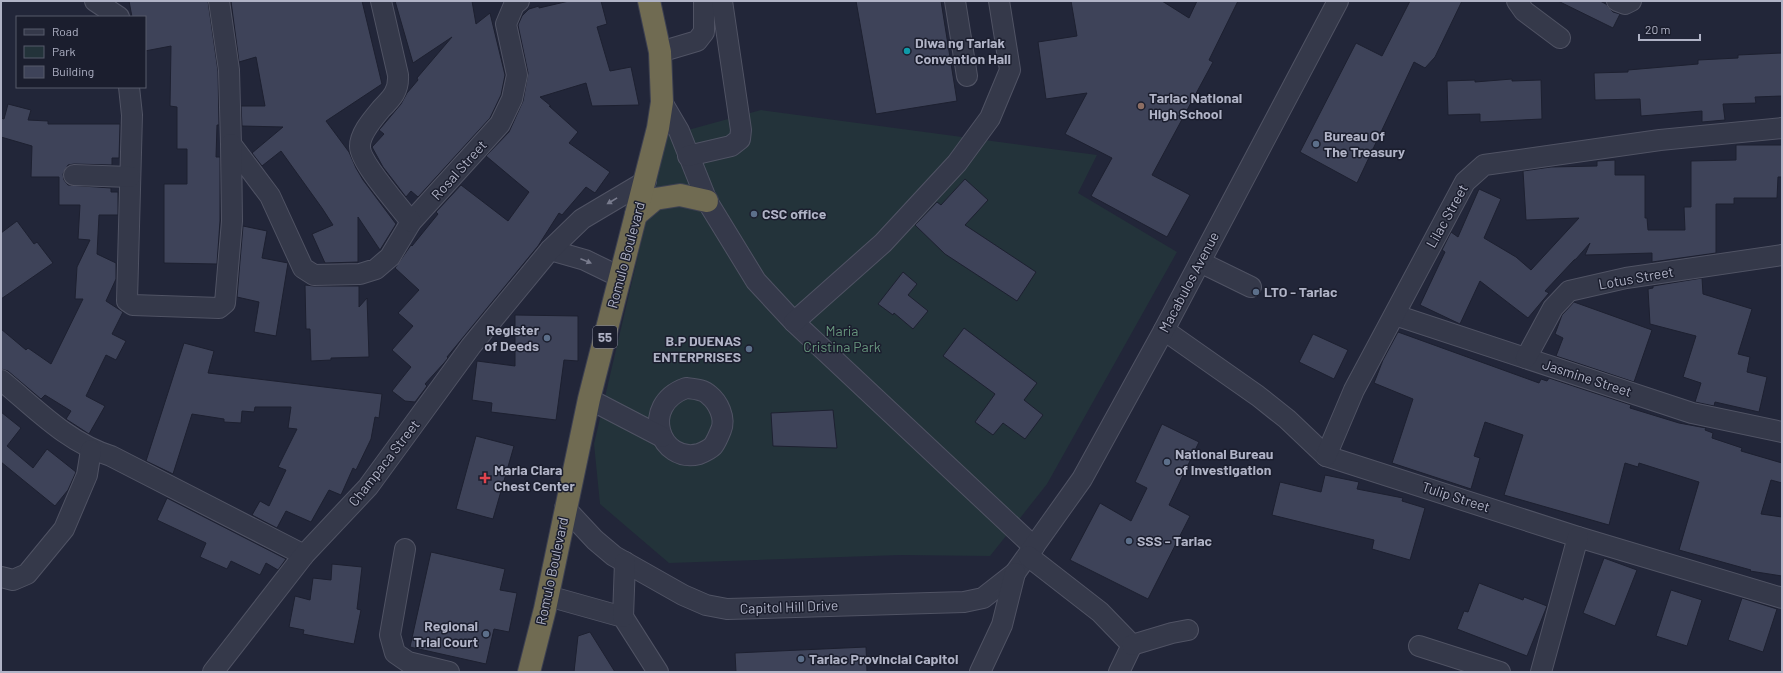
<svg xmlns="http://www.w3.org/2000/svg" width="1783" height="673" font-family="Barlow,sans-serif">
<rect width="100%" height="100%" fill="#222639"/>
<path fill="#23333a" d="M761 110 1097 155 1078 193 1177 252 1047 484 990 556 900 555 669 563 600 504 594 444 666 136Z"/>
<g fill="#3e4359" stroke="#1d2030">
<path d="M129 1H208L218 71 219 125H217L216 157H220V221L217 264 164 263V184H187V149H177V107L170 106 171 46 145 51V17H132Z"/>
<path d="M231 1H362L382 84 326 121 349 152 356 168 363 180 396 224 380 250 358 217V262L325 263 312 234 333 225 322 208 281 151 262 166 252 153 283 127 242 126 241 106H265L256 57 239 62Z"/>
<path d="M395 1H472L476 24 490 13 505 75 501 95 490 118 418 197 411 191 406 197 383 167 372 147 384 134 379 130 380 129 401 104 407 93 418 80 417 78 452 37 413 63Z"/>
<path d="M569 1H601L607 24 597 27 610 71 631 67 639 105 592 106 586 83 540 97 551 106H549L578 132 569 143 610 172 595 193 586 187 562 215 559 213 538 246 447 357 448 358 444 363 425 384 427 386 415 402 405 401 392 391 411 367 392 350 413 326 398 313 419 290 395 268 411 245 412 246 438 214 436 212 461 185 508 221 529 192 486 156 509 132 523 101 528 73 518 25 522 16 529 9 539 6V8Z"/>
<path d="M856 1H941L957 101 876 114Z"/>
<path d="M1071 1H1162L1189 18 1197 1H1238L1209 60 1213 62 1152 175 1190 195 1167 237 1091 196 1112 158 1065 134 1087 93 1046 99 1038 42 1077 36Z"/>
<path d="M1410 1H1462L1435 57 1425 68 1414 62 1357 183 1300 152 1356 43 1382 56Z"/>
<path d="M1558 1H1600L1606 4 1613 12 1620 14 1613 28Z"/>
<path d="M1782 53V96L1755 97 1756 103 1723 104 1725 120 1702 122V111L1641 116 1640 99 1595 100 1594 73 1628 72V70L1698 64V60L1738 58V55Z"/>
<path d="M1512 79V81L1541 80 1542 119 1480 122V114L1448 115 1447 81 1475 80V82Z"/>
<path d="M8 104 31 110 28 120 48 121V124H120L119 158H112V165L74 164 68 165 63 174 64 180 68 185 111 188V192H118V215H99L97 254 116 263V279L106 301 123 312 112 334 126 341 116 360 106 355 86 396 105 406 89 434 66 419 71 411 45 395 41 399 8 371 1 369V329L26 350 28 348 51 364 83 299H75L77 267 90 240 78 239 80 205H59V177H31L32 146 1 137V118L4 119Z"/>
<path d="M1736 145H1782V177H1778L1777 198H1734V204H1716V253L1652 262V253L1585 255 1590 243 1576 259 1574 260 1545 291 1549 293 1528 318 1480 281 1460 324 1420 305 1445 252 1442 250 1451 232 1458 237 1479 189 1501 199 1484 238 1516 257 1531 270 1579 218 1526 220 1523 171 1551 167 1597 166V161L1615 160V175H1645V218H1647L1648 230H1685L1684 207H1691V161L1736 160Z"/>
<path d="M965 179 988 200 965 225 1036 272 1017 301 945 254 915 225 937 202 941 205Z"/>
<path d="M17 221 34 244 37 242 53 263 1 299V233Z"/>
<path d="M243 226 267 231 262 258 288 263 276 336 254 332 259 302 237 297Z"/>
<path d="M903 272 917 284 908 295 928 311 913 329 894 313 893 315 878 304Z"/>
<path d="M1702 278 1703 294 1752 309 1738 354 1750 357 1747 372 1767 377 1759 412 1715 402 1714 406 1695 402 1701 383 1683 377 1696 336 1650 324 1648 289 1653 288V286Z"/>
<path d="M305 285 314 286H359V307L367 298 369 357 331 358V360L311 361 310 329H306Z"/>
<path d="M1574 302 1652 330 1634 382 1556 356 1563 338 1555 334 1562 315Z"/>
<path d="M515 315 578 316V361L564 360 556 420 491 412 492 403 472 400 477 361 515 366Z"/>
<path d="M964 328 1037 383 1024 400 1043 415 1025 439 1003 423 993 435 975 422 995 394 943 356Z"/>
<path d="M1398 332 1539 383 1541 379 1547 381 1549 378 1631 405 1630 408 1679 423 1706 428 1705 430 1713 433 1712 438 1742 448 1741 451 1782 463V483L1771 480 1761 514 1782 517V576L1750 571 1751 570 1679 550 1699 482 1639 463 1638 467 1625 463 1609 525 1504 495 1523 435 1485 422 1474 456 1480 458 1471 489 1392 463 1413 399 1374 383 1383 360Z"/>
<path d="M1313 334 1348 350 1334 379 1299 362Z"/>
<path d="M184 343 214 351 208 373 382 394 379 418 375 417 371 439 356 470 353 468 341 495 329 490 311 522 286 511 277 528 252 515 260 501 269 506 286 470 278 467 297 429 288 428 291 407H255L254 412 242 411 241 423 224 422V419L192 414 173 474 146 461Z"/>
<path d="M833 410 837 448 773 446 771 413Z"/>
<path d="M1 412 21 428 7 446 33 468 47 449 76 472 68 490 55 506 1 462Z"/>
<path d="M1162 424 1199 442 1169 505 1190 516 1148 599 1070 560 1100 503 1131 521 1147 488 1135 482Z"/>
<path d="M476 436 514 446 493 519 456 509Z"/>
<path d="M1325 475 1359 482 1357 489 1403 498 1402 501 1425 508 1410 560 1372 549 1374 540 1272 515 1280 482 1321 492Z"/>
<path d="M167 498 286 559 278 570 266 563 260 575 231 561 227 569 200 557 206 543 157 520Z"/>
<path d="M431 552 505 569 500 590 517 593 509 632 494 629 486 664 410 647Z"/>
<path d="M1604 558 1637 570 1615 626 1583 613Z"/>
<path d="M332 564 362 567 357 609 361 610 354 644 303 634 304 630 289 627 295 596 310 600 313 578 331 580Z"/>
<path d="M1479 583 1523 600 1524 597 1547 606 1527 656 1457 629 1464 611 1468 612Z"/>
<path d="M1671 590 1702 600 1687 646 1656 636Z"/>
<path d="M1742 598 1777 609 1763 652 1728 640Z"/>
<path d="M590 632 615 672H574L578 636Z"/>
<path d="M866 647 867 672H736L735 653Z"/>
</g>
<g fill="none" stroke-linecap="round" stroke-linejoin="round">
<defs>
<g id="minor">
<path d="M95 1 119 17"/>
<path d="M219 1 229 70 231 144 270 196 303 268 314 275 360 274 376 269 390 257 411 222 500 124 512 99 517 75 506 24 514 5 519 1"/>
<path d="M381 1 398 75C399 91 392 98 381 109 373 119 360 133 360 146 359 162 401 208 411 222"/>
<path d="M955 1 967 76"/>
<path d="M1517 1 1524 11 1560 38"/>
<path d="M1617 1 1625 4 1631 1"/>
<path d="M660 52 697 41 704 32V1"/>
<path d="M129 87 132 115 127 301 133 305 219 308 225 303 232 221 231 144"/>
<path d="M662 102 679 131 707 201 756 281 794 322 1034 547"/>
<path d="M688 156 731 146 740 139 741 130 722 1"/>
<path d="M74 175 130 177"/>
<path d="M550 250 585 260 620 277"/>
<path d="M1200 262 1251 287"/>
<path d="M1395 315 1692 413 1782 432"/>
<path d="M794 322 883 243 957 163 990 118 1010 70 999 1"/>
<path d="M1164 330 1258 396 1287 419 1326 456 1578 537 1782 598"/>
<path d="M1526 358 1553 308 1569 291 1626 278 1782 255"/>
<path d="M1 380C35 408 68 443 111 456L304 555"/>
<path d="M686 388C694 389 703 389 709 395 718 402 726 418 721 430 719 435 716 442 713 446 709 450 704 452 699 454 660 464 639 405 686 388Z"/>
<path d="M589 399 662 437"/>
<path d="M1326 456 1354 390 1465 182 1484 165 1660 140 1782 128"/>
<path d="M565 508 595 540 614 556 683 595 706 605 727 609 964 602 983 598 1015 573 1082 479 1164 330 1338 1"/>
<path d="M405 549 390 635 395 653 408 662 449 672"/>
<path d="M1028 556 1100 612 1132 645 1119 672"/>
<path d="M1 577 13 580 27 574 64 529 87 475 91 450"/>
<path d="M548 596 623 617 658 672"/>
<path d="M623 617 625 562"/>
<path d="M1132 645 1172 633 1188 630"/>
<path d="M1419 646 1500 672"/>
<path d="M213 672 304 555 368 487 471 346 550 250 582 219 646 181"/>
<path d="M980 672 1002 625 1015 573"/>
<path d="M1541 672 1578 537"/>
</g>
<g id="highway">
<path d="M636 215 655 199 680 195 707 201"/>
<path d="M529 672 545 609 589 399 658 128 662 102 660 52 649 1"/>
</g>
</defs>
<use href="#minor" stroke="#505364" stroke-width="22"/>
<use href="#highway" stroke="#3d4051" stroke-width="24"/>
<use href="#minor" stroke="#35394a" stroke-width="20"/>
<use href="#highway" stroke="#706b52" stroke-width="22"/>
</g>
<defs><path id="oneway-solid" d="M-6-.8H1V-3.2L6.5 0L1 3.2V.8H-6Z"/></defs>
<g fill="#797c8e">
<use href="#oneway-solid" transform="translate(612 201) rotate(149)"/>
<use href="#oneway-solid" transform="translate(586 261) rotate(22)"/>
</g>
<circle fill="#0f9aa8" stroke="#1b1e2e" stroke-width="1.5" cx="907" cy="51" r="4"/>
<circle fill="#8d6e63" stroke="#1b1e2e" stroke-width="1.5" cx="1141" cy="106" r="4"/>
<g fill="#5c6f8a" stroke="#1b1e2e" stroke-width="1.5">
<circle cx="1316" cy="144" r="4"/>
<circle cx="754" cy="214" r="4"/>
<circle cx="1256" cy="292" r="4"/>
<circle cx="547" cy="338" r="4"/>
<circle cx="749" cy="349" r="4"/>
<circle cx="1167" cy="462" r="4"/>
<circle cx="1129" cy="541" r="4"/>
<circle cx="486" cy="634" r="4"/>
<circle cx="801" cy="659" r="4"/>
</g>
<path fill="#e0444e" stroke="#1b1e2e" stroke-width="1.5" d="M483 472h4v4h4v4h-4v4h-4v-4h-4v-4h4z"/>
<g text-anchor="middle" stroke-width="3" stroke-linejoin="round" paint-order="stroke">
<rect fill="#1b1e2e" stroke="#838698" stroke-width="1" x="593" y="326" width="24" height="22" rx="3"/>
<g font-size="13" font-weight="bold" fill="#b0b3c6">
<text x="605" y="342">55</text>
</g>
<g font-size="14" font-weight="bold" fill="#b0b3c6" stroke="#1b1e2e" text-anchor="start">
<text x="915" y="48">Diwa ng Tarlak<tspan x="915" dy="16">Convention Hall</tspan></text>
<text x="1149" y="103">Tarlac National<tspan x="1149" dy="16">High School</tspan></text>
<text x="1324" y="141">Bureau Of<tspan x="1324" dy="16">The Treasury</tspan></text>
<text x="762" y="219">CSC office</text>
<text x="1264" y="297">LTO - Tarlac</text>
<text x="539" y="335" text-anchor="end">Register<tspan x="539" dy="16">of Deeds</tspan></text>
<text x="741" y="346" text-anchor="end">B.P DUENAS<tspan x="741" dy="16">ENTERPRISES</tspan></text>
<text x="1175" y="459">National Bureau<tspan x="1175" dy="16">of Investigation</tspan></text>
<text x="494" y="475">Maria Clara<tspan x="494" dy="16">Chest Center</tspan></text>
<text x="1137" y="546">SSS - Tarlac</text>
<text x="478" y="631" text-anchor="end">Regional<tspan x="478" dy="16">Trial Court</tspan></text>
<text x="809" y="664">Tarlac Provincial Capitol</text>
</g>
<g font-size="14" fill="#b0b3c6" stroke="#1b1e2e">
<text transform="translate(459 170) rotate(-48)" y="5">Rosal Street</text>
<text transform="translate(1447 216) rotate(-61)" y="5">Lilac Street</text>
<text transform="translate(626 255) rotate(-75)" y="5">Romulo Boulevard</text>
<text transform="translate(1636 278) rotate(-10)" y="5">Lotus Street</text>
<text transform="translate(1189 282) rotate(-62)" y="5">Macabulos Avenue</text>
<text transform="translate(1587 378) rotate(18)" y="5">Jasmine Street</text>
<text transform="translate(384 463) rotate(-52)" y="5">Champaca Street</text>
<text transform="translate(1456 497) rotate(18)" y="5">Tulip Street</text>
<text transform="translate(552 571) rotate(-78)" y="5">Romulo Boulevard</text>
<text transform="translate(789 607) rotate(-2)" y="5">Capitol Hill Drive</text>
</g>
<g font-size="14" fill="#67967d" stroke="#1b1e2e">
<text x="842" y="336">Maria<tspan x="842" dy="16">Cristina Park</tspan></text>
</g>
</g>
<rect width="1783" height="673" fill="none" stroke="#b0b3c6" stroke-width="4"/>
<rect x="16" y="16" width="130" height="72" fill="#1b1e2e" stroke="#575a6b"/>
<rect x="24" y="29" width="20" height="6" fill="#35394a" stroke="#575a6b"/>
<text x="52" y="36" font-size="12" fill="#b0b3c6">Road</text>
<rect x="24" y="46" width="20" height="12" fill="#23333a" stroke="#575a6b"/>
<text x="52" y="56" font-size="12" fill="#b0b3c6">Park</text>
<rect x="24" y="66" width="20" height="12" fill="#3e4359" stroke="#575a6b"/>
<text x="52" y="76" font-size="12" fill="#b0b3c6">Building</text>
<path d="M1639 34v6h61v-6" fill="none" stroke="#b0b3c6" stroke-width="2"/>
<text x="1645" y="34" font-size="12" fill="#b0b3c6" stroke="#1b1e2e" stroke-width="3" paint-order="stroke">20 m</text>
</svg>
